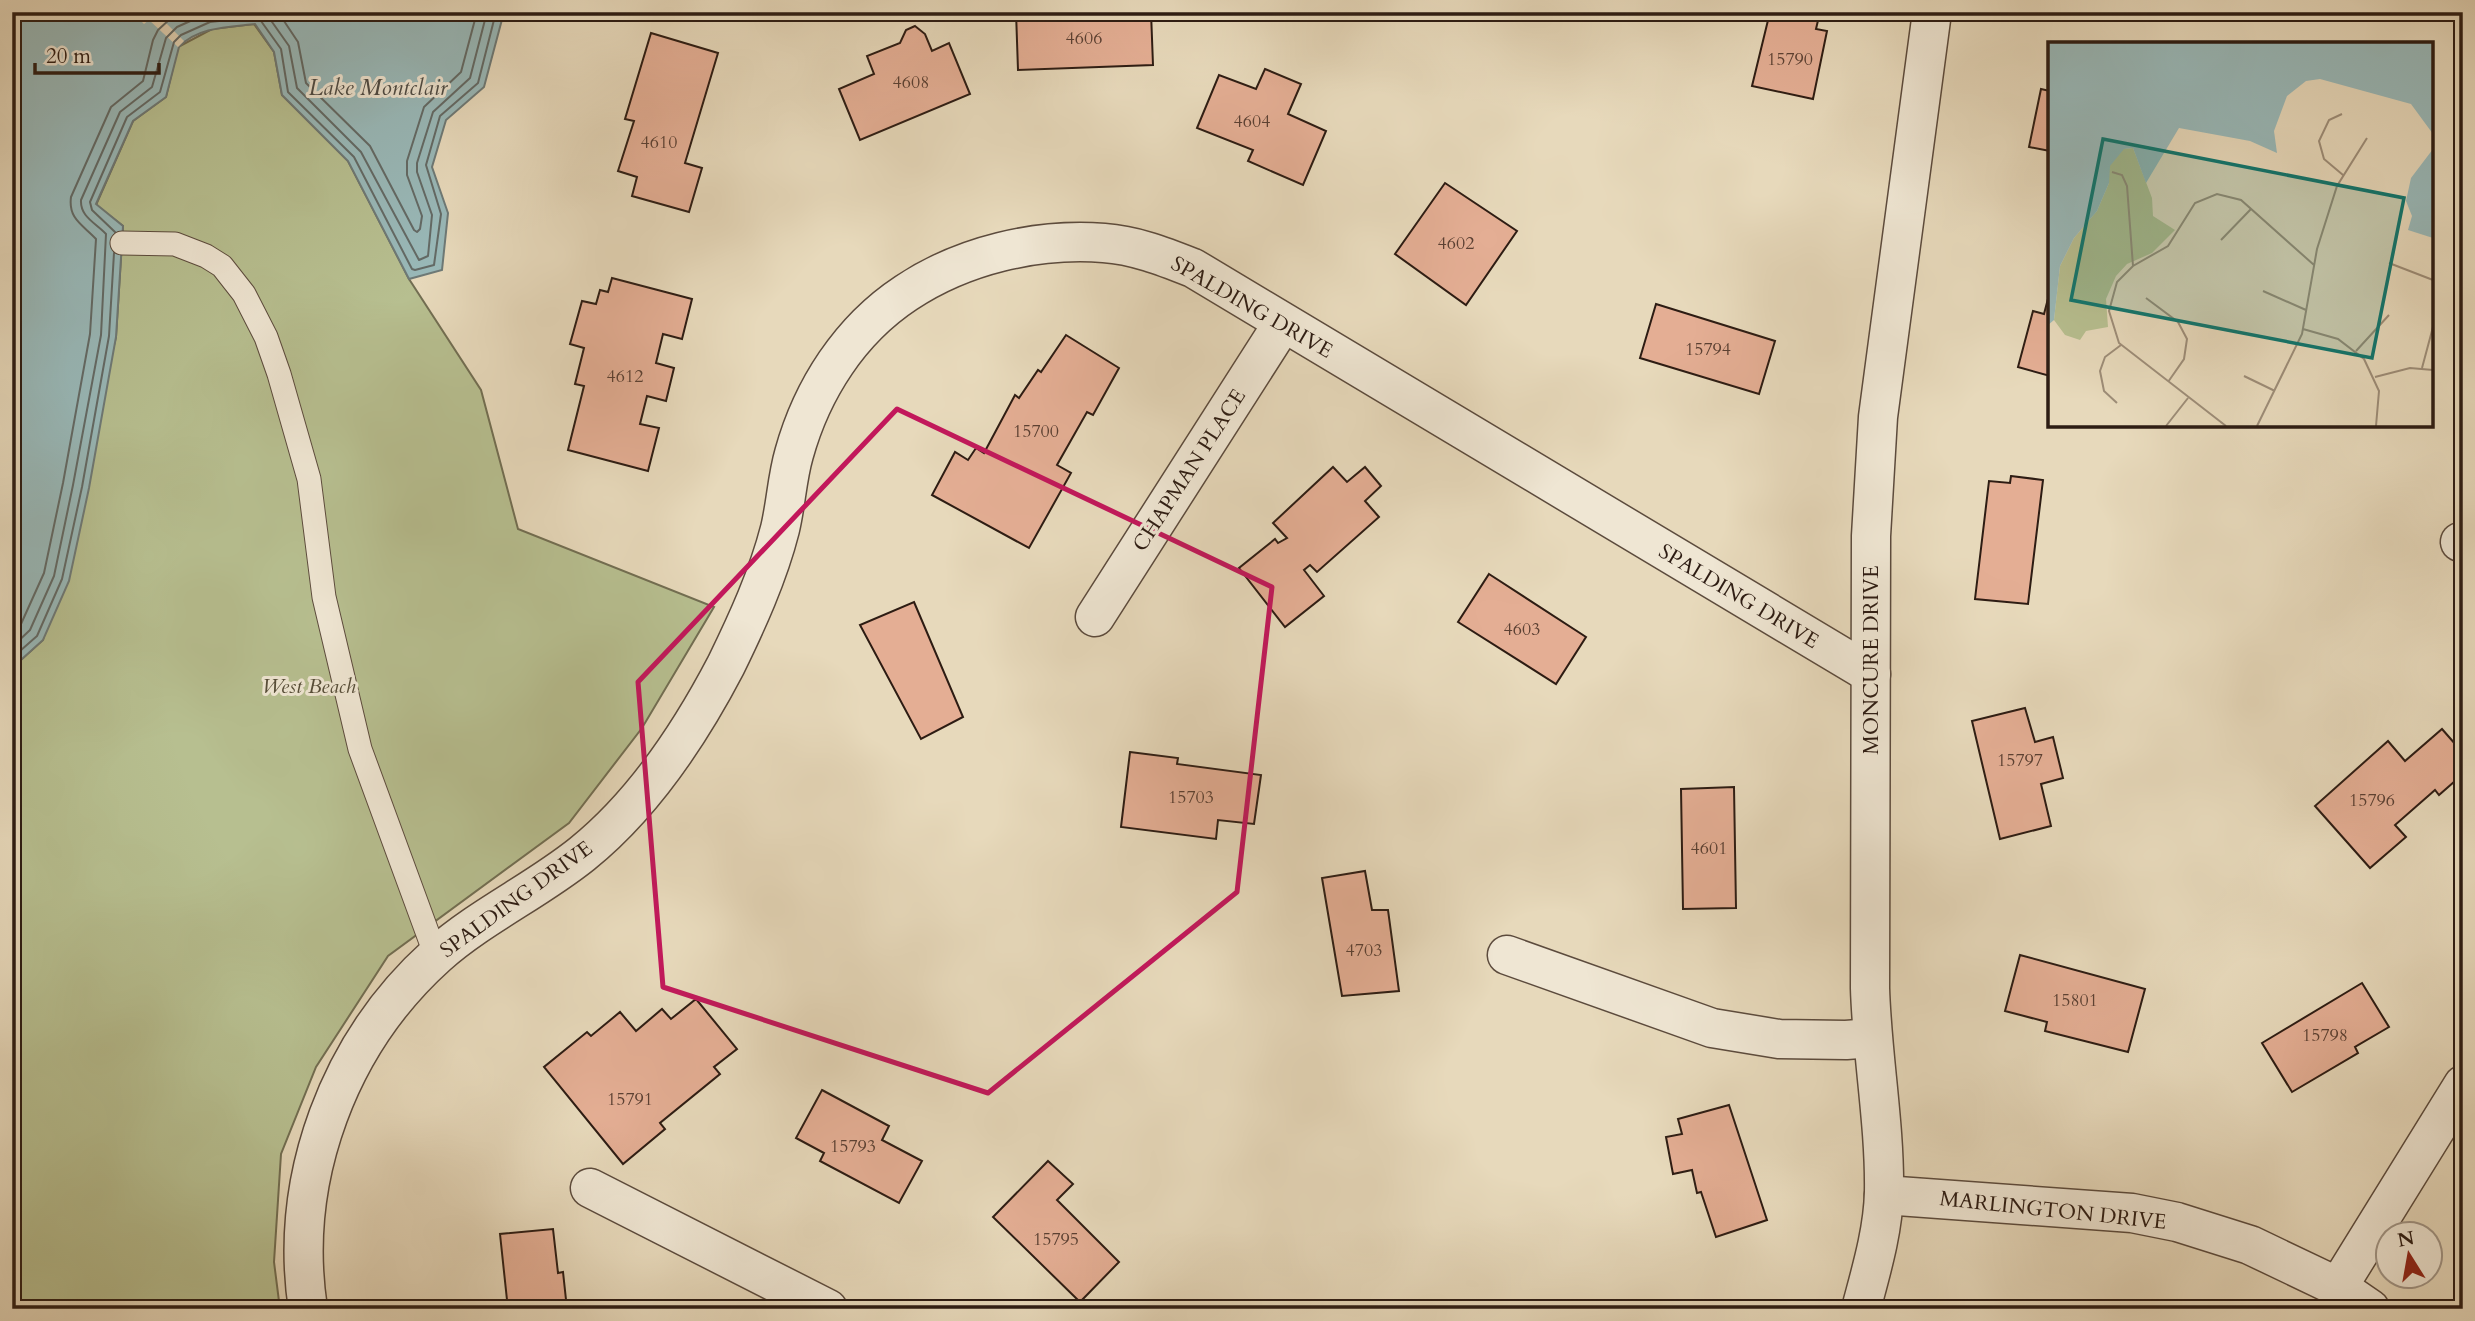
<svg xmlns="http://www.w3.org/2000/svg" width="2475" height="1321" font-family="Cardo,serif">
<rect width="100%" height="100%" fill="#e7d9bb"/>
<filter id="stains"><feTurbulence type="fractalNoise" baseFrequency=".00286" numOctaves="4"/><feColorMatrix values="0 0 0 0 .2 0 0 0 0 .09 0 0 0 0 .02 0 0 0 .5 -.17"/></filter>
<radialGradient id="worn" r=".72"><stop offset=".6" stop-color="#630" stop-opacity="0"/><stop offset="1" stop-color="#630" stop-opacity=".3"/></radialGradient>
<path fill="#b7bf90" stroke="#726e52" stroke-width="2" d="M254 24 274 52 282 95 348 161 409 279 481 390 518 529 714 607 642 728 569 823 388 956 316 1067 281 1154 274 1262 280 1309H12V668L43 640 116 337 123 226 96 205 133 121 166 97 178 47 212 29Z"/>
<path fill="#99b9b9" stroke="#6e7a77" stroke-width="2" d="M12 12H504L484 87 446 120 432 167 448 213 442 270 409 279 348 161 282 95 274 52 255 24C229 27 197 27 179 47L166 97 133 121 96 204 123 226 116 337 89 488 69 581 43 640 12 668Z"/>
<path fill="#e7d9bb" d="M132 12H155L184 41 178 47 149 20 144 24Z"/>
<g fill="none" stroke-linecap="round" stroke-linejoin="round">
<g stroke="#636a66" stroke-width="2">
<path d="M265 12 289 46 297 88 361 152 419 260 428 256 432 215 417 172V163L433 112 470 78 487 12"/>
<path d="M278 12 298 42 306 83 370 146 414 230 417 232 420 229 422 216 407 175V161L424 107 461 72 477 12"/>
<path d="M115 232 92 210 90 202 127 117 160 92 174 42 181 35 210 22 255 17 261 21 281 49 288 92 354 157 412 269 415 270 434 265 441 214 426 165 440 116 478 83 496 12"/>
<path d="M12 632 21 624 44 573 63 483 90 334 96 239C83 225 68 219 71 197L111 107 143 81 153 40 158 30 170 19 185 12"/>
<path d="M12 647 30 630 54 576 73 485 101 335 106 234C96 223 80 217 81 200L120 112 152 87 166 38 177 27 206 14 219 12"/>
<path d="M12 658 37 636 62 579 82 487 109 336 114 253"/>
</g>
</g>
<g fill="#e4ae94" stroke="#2d1c13" stroke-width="2">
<path d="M1016 12H1151L1153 65 1018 70Z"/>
<path d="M1770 12H1820L1816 29 1827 31 1813 99 1752 86Z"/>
<path d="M915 26 925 34 932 51 949 43 970 94 860 140 839 89 874 74 867 56 900 43 906 30Z"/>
<path d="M651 33 718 53 685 163 702 168 689 212 632 196 637 177 618 171 634 121 625 119Z"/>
<path d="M1265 69 1301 84 1288 114 1326 131 1303 185 1248 161 1253 150 1197 128 1219 75 1256 89Z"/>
<path d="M2041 89 2050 91V151L2029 147Z"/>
<path d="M1445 183 1517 231 1466 305 1395 254Z"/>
<path d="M612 278 692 299 682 339 663 334 656 363 674 368 666 401 647 396 640 424 659 428 648 471 568 450 584 386 575 384 584 348 570 344 582 301 596 304 600 290 608 292Z"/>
<path d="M2050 291V376L2018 367 2033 311 2044 314Z"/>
<path d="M1656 304 1775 341 1759 394 1640 358Z"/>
<path d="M1066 335 1119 368 1093 415 1087 412 1057 465 1071 473 1029 548 932 495 955 452 968 460 976 448 984 453 1015 395 1019 398 1038 370 1041 372Z"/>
<path d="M1333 467 1347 482 1365 467 1381 486 1365 501 1379 517 1317 572 1310 565 1304 570 1324 596 1285 627 1239 568 1275 539 1278 543 1287 538 1273 523Z"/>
<path d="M2011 476 2043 480 2028 604 1975 599 1989 481 2010 483Z"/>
<path d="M1489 574 1586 637 1556 684 1458 622Z"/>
<path d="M914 602 963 717 921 739 860 625Z"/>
<path d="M2025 708 2035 742 2053 737 2063 778 2041 784 2051 826 2000 839 1972 721Z"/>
<path d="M2442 729 2463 753V774L2439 795 2435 790 2395 825 2406 837 2370 868 2315 806 2388 741 2405 761Z"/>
<path d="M1130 752 1178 758 1177 764 1261 775 1254 824 1218 820 1216 839 1121 827Z"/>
<path d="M1734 787 1736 908 1683 909 1681 789Z"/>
<path d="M1365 871 1372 910H1388L1399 991 1342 996 1322 878Z"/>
<path d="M2020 955 2145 989 2128 1052 2045 1031 2047 1022 2005 1011Z"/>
<path d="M2362 983 2389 1027 2355 1047 2358 1053 2292 1092 2262 1043Z"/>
<path d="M696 999 737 1049 714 1067 720 1074 660 1123 665 1129 623 1164 544 1067 587 1032 591 1036 620 1012 636 1031 662 1009 671 1019Z"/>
<path d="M822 1090 889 1126 882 1140 922 1161 899 1203 820 1161 824 1153 796 1138Z"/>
<path d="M1729 1105 1767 1220 1716 1237 1701 1192 1697 1193 1692 1170 1673 1174 1666 1137 1682 1134 1678 1119Z"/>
<path d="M1048 1161 1073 1184 1057 1200 1119 1262 1080 1302 993 1217Z"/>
<path d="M553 1229 558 1273 563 1272 567 1309H483V1303L507 1300 500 1234Z"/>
</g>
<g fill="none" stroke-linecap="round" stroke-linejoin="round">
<defs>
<path id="service" d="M122 243 175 244 206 256 222 266 244 294 266 337 279 374 309 479 324 597 360 749 436 956"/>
<g id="minor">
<path d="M2460 542 2463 543"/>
<path d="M1095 617 1283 323"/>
<path d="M1507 955 1712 1028 1779 1039 1846 1040 1872 1038"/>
<path d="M590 1188 828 1309"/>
<path d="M1884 1195 2132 1213 2177 1222 2250 1245 2338 1287 2370 1309"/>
<path d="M2338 1287 2463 1085"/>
<path d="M308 1309C288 1178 339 1043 437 955 481 916 536 891 582 854 644 804 690 734 726 665 747 622 768 576 780 529 786 504 787 478 794 454 812 389 850 330 906 293 963 255 1036 238 1104 243 1135 245 1165 257 1193 268L1871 674"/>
<path d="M1861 1309C1871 1271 1883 1232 1884 1192 1885 1124 1872 1056 1870 988L1871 536 1878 417 1932 12"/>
</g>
</defs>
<use href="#service" stroke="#5c4b3d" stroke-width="25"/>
<use href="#minor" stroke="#5c4b3d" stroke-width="41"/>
<use href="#service" stroke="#efe6d3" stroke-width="23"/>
<use href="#minor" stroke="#efe6d3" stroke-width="38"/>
</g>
<path fill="none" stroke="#c2185b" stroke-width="5" stroke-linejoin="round" d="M897 409 1272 587 1237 892 988 1093 663 987 638 682Z"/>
<g text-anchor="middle" stroke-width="6" stroke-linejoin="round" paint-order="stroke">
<g font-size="18" fill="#5b4033">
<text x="1084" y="44">4606</text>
<text x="1790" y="65">15790</text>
<text x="911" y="88">4608</text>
<text x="1252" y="127">4604</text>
<text x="659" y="148">4610</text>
<text x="1456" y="249">4602</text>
<text x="1708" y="355">15794</text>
<text x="625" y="382">4612</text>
<text x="1036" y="437">15700</text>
<text x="1522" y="635">4603</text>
<text x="2020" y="766">15797</text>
<text x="1191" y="803">15703</text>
<text x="2372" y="806">15796</text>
<text x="1709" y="854">4601</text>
<text x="1364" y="956">4703</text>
<text x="2075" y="1006">15801</text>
<text x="2325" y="1041">15798</text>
<text x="630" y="1105">15791</text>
<text x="853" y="1152">15793</text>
<text x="1056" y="1245">15795</text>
</g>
<g font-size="21" fill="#2d1c13" stroke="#efe6d3">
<text transform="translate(1252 307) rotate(30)" y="7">SPALDING DRIVE</text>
<text transform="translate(1189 470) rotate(-57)" y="7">CHAPMAN PLACE</text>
<text transform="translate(1739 596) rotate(31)" y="7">SPALDING DRIVE</text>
<text transform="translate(1871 660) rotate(-90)" y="7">MONCURE DRIVE</text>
<text transform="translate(516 899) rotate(-36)" y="7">SPALDING DRIVE</text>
<text transform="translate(2053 1210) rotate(6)" y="7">MARLINGTON DRIVE</text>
</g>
<g font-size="21" font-style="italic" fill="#564d38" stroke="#efe6d3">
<text x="309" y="693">West Beach</text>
</g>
<g font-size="23" font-style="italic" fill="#4d4b45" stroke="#efe6d3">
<text x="378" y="95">Lake Montclair</text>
</g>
</g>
<g transform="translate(2048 42)">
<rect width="385" height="385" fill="#e7d9bb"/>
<path d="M85 106 104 156 105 174 127 188 104 211 79 222 68 234 58 257 60 285 38 289 32 298 17 293 6 278 12 224 26 196 49 169 61 141V124L75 107Z" fill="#b7bf90"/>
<path d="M0 1H385V92L363 62 272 37 258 39 239 54 226 89 229 111 202 99 131 86 98 141 85 106 76 107 62 124 61 141 49 169 26 196 12 224 6 278 0 283ZM385 107V196L360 188 364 174 358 159 363 136Z" fill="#99b9b9"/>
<path fill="none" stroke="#9d8d78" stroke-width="2" d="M294 72 281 78 271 99 276 117 295 133M64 130 74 133 79 144 85 224M173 198 203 167M341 221 385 238M215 249 258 268M98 256 130 280 139 297 136 317 120 340M255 287 290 297 316 317 331 349 328 384M308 309 341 273M374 326 385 285M196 334 227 349M327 335 362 326 385 328M69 361 56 349 52 329 57 315 73 303M118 384 140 356M178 384 71 301 61 269 69 240 85 224 120 204 147 161 169 152 193 158 266 223M209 384 254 292 269 207 289 144 319 96"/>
<path fill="#0f766e" fill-opacity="0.15" stroke="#0f766e" stroke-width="3.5" d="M55 97 356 156 324 316 23 258Z"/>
<rect width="385" height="385" fill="none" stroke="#2d1c13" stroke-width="3.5"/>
</g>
<rect width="2475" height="1321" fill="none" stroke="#e7d9bb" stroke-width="42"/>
<rect x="14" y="14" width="2447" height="1293" fill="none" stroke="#2d1c13" stroke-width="3.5"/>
<rect x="21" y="21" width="2433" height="1279" fill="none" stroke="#2d1c13" stroke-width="2"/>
<g transform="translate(2409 1255) rotate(349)"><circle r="33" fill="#efe6d3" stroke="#a19586" stroke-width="2"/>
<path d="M0-5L12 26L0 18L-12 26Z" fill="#8f2418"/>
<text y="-10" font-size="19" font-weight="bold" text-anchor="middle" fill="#2d1c13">N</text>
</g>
<path d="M35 63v10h124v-10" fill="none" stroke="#2d1c13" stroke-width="3.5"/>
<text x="46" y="63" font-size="21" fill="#2d1c13" stroke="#efe6d3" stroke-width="5" paint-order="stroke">20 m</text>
<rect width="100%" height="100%" filter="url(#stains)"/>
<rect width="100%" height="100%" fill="url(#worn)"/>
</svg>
